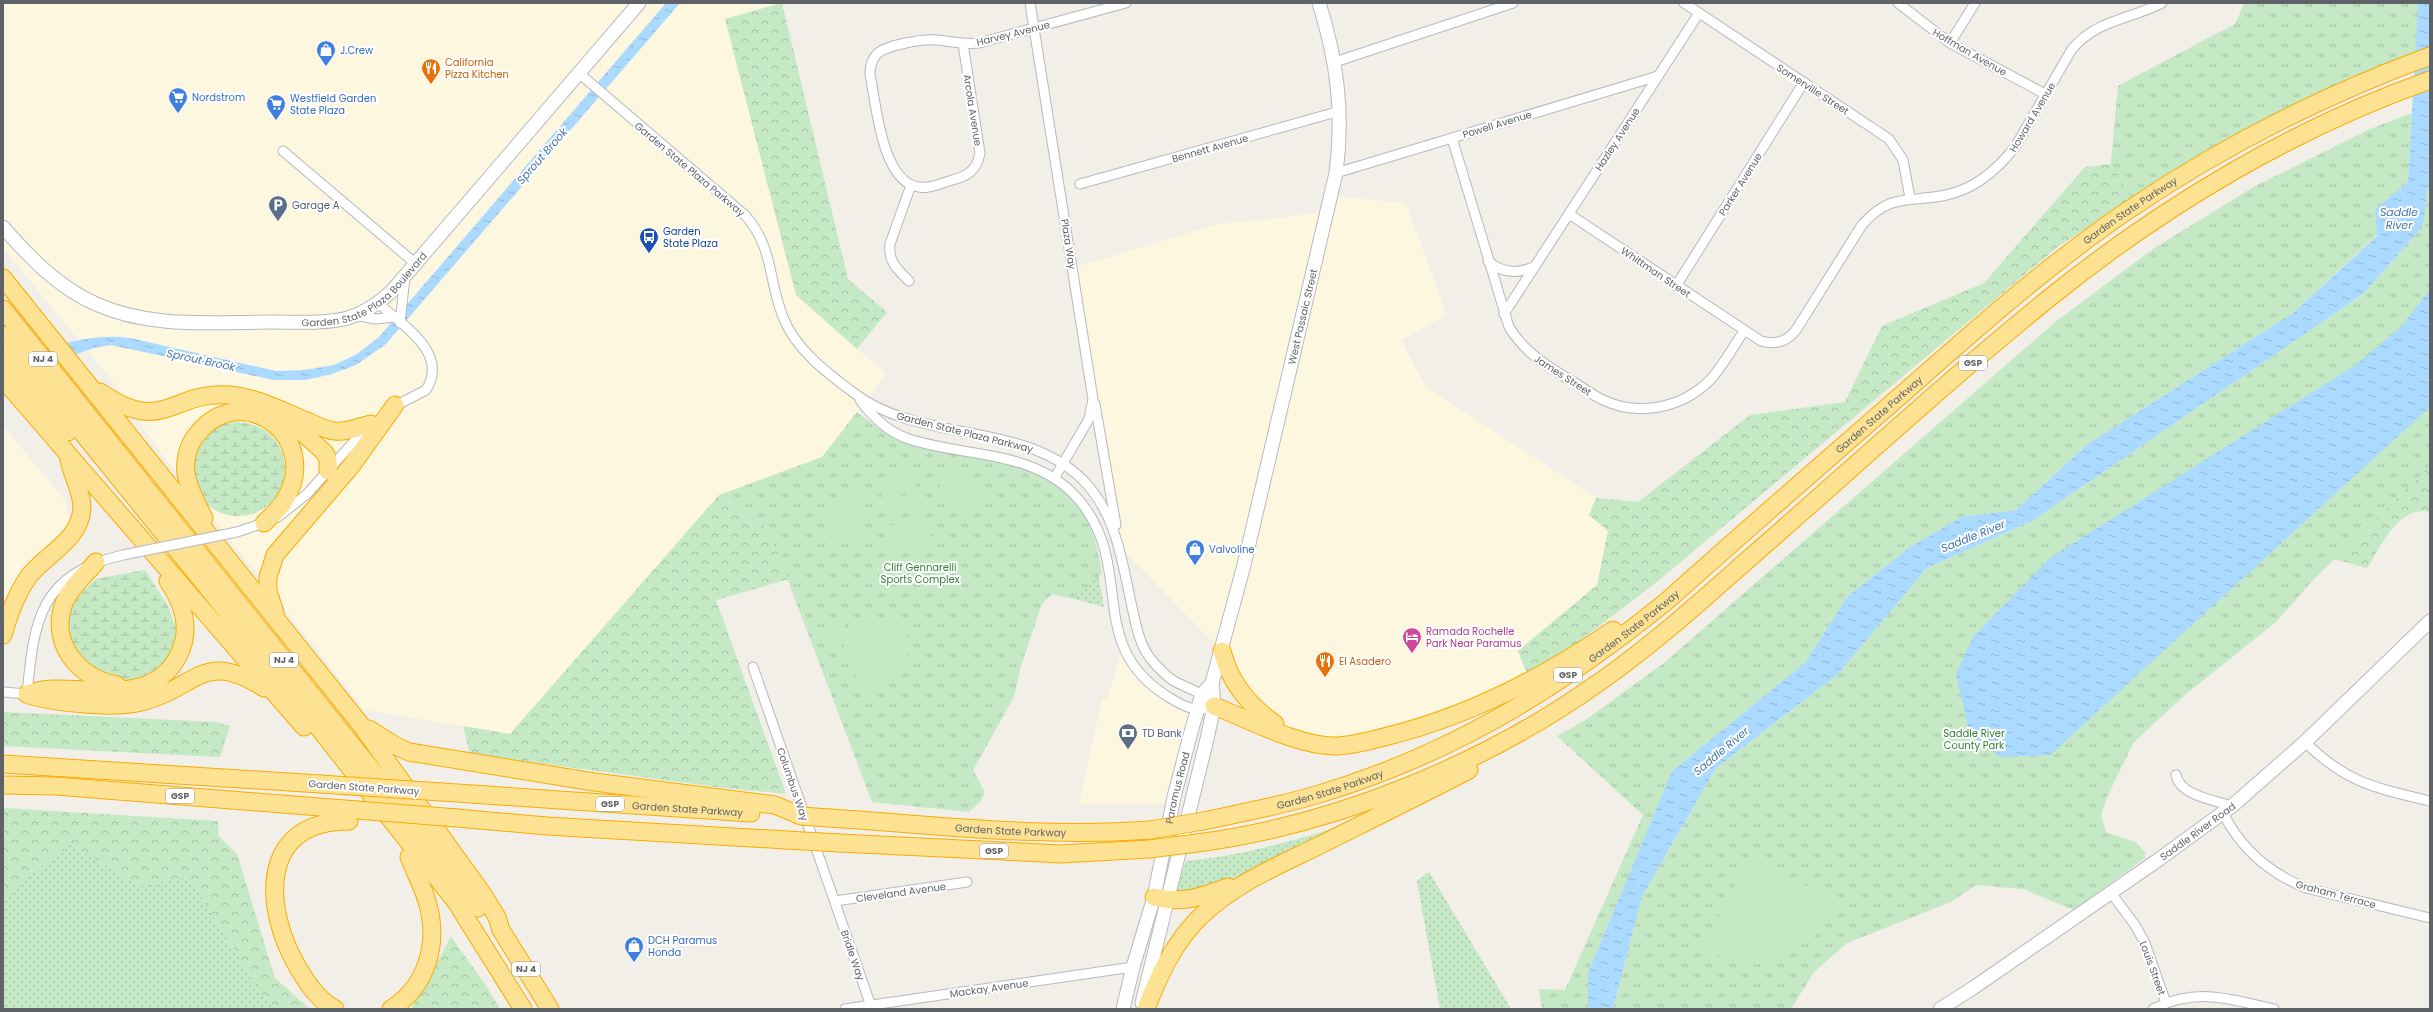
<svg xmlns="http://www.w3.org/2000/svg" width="2433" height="1012" font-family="Poppins,sans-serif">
<defs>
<pattern id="grass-dots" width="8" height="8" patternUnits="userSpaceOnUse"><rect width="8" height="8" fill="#c5e8c5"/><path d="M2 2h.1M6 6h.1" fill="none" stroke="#a3c0a4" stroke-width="1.8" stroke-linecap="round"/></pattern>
<pattern id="forest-crowns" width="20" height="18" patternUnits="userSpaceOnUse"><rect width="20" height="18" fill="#c5e8c5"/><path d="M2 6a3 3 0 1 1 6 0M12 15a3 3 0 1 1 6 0" fill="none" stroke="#a3c0a4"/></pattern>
<pattern id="wetland-marsh" width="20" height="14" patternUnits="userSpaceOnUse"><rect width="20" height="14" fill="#c5e8c5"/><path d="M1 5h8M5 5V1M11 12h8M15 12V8" fill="none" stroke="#a3c0a4"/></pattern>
<pattern id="park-tufts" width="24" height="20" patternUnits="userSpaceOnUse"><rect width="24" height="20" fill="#c5e8c5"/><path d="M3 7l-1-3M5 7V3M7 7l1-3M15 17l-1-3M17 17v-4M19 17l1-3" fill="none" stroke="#a3c0a4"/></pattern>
<pattern id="water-ripples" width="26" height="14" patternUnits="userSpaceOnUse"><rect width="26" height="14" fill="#aadaff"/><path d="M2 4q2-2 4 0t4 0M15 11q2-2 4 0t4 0" fill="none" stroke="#8eb4d2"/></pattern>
</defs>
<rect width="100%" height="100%" fill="#f1efe8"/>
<g fill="#fef7e0">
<path d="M3 3H781L725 19 796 295 886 374 822 457 719 495 510 734 365 710 160 452 114 383 3 248Z"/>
<path d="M1331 196 1406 203 1447 315 1401 340 1425 386 1596 498 1589 515 1608 531 1597 585 1518 650 1528 676 1485 703 1362 742 1293 737 1245 698 1222 651 1119 546 1073 268 1218 224 1272 219 1327 211Z"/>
<path d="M3 426 66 501 69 521 66 531 3 620Z"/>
<path d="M1123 646 1140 676 1197 710 1173 804H1079L1102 699 1107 700Z"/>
</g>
<g fill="url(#grass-dots)">
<path d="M1092 541 1104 607 1050 592Z"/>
<path d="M1357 821 1250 877 1178 893 1176 889 1186 861C1245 855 1301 839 1357 821Z"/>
<path d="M71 844 139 886 189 876 259 991 277 1009H3V897Z"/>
<path d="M1429 872 1511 1009H1440L1417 881Z"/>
</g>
<g fill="url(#forest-crowns)">
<path d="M782 3 848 279 887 312 857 349 796 295 725 19Z"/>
<path d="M2245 3H2418L2132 199 2059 246 1653 585 1549 664 1528 676 1518 651 1597 585 1608 531 1589 515 1596 498 1638 502 1750 415 1845 402 1882 326 1984 283 2085 167 2111 164 2118 86 2235 24Z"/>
<path d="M2430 407V512C2398 505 2382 545 2367 568L2334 559 2378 514Z"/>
<path d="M719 495 768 528 789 579 716 600 786 794 716 787 470 754 463 726 510 734Z"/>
<path d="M3 712 216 722 230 726 220 757 3 746Z"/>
<path d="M3 808 218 821V835L237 854 275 978 310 1009H277L259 991 189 876 139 886 71 844 3 897Z"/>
<path d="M451 937 485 984 500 1009H411Z"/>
</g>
<g fill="url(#wetland-marsh)">
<circle cx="238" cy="469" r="47"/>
<path d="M145 570 168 606 177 631 172 650 162 669 142 683 111 682 81 666 68 638 69 607 95 579Z"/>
</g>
<g fill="url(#park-tufts)">
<path d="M2245 3H2430V49L2132 199 2111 164 2118 86 2235 24Z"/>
<path d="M2412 113 2408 182 2375 209 2377 235 2293 313 2088 444 2016 510 1962 517 1910 547 1847 597 1806 662 1672 771 1588 973V1009H1542L1539 989 1565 990 1643 815 1557 736 1584 721 1664 663 2054 323 2153 249 2255 186 2370 129Z"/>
<path d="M2430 171V466L2313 580 2275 623 2186 694 2134 742 2107 797 2101 815 2106 832 2135 842 2145 852V858L2074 910 2023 889 1976 885 1951 902 1847 943 1814 972 1791 1009H1613L1642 896 1716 768 1837 675 1927 568 2032 521 2363 294 2423 226Z"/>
<path d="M857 412C871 423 888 436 905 442 918 447 934 448 947 451 1032 468 1088 474 1102 573L1073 599 1052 594 1042 604 1021 666 1014 697 973 770 985 792 981 801 969 812 872 802 768 528 719 495 822 457Z"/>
</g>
<g fill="#c5e8c5">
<path d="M940 467 964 468V476L981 480 985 496 977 511C966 518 955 516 946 507L947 492 939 491Z"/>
<path d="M910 472 916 487 883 498 878 483Z"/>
<path d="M917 491 922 506 890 518 884 503Z"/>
<path d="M857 493 863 496 866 507 860 504 859 506 865 531C856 547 837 544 827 532L824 521 827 509 851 502 846 497Z"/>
<path d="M928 521 931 545 890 551 887 526Z"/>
<path d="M892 615C896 617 899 621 902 626 921 655 894 693 861 689L843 643 838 642 835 648H830L827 638 832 624 843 619 846 623 843 629 847 632Z"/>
<path d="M1750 858 1836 900 1817 934 1781 960 1748 966 1701 949Z"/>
</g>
<g fill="url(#water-ripples)">
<path d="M666 3H680L386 344 356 365 332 374 306 380H274L111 345 94 348 3 380V366C48 350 82 332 130 338L276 371 304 370 334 365 357 354 379 337Z"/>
<path d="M2418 3H2430V171L2423 226 2363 294 2032 521 1927 568 1837 675 1716 768 1642 896 1613 1009H1588V973L1672 771 1806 662 1847 597 1910 547 1962 517 2016 510 2088 444 2293 313 2377 236 2375 209 2408 182Z"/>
<path d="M2430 289V407L2050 755 2001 757 1970 735 1956 674 1973 637 2050 558 2357 364 2402 326Z"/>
</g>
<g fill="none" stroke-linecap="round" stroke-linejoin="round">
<defs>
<g id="street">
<path d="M1030 3 1093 399 1089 419 1055 477"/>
<path d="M1684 3 1889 139 1903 160 1910 198"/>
<path d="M1898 3 1950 43 2045 94"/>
<path d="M1950 43 1975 3"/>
<path d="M963 44 980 153C977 172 965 177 949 181 939 184 929 189 919 187 882 183 876 104 870 74 870 67 871 60 877 54 886 45 922 39 936 40 951 41 963 45 979 43L1126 3"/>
<path d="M1335 62 1513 3"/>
<path d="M580 74 746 216C774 249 768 280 783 317 795 349 827 373 854 393 921 444 1022 420 1083 480 1117 515 1122 562 1132 607 1136 625 1139 643 1150 658 1157 667 1165 675 1174 681 1184 687 1197 690 1206 698"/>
<path d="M1452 138 1509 327C1525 353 1547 366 1572 381 1582 387 1591 394 1601 399 1637 417 1681 409 1710 380 1723 366 1733 347 1744 331"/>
<path d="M283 151 416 264"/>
<path d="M1336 173 1658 76"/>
<path d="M1080 184 1340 111"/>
<path d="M1569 214 1761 341C1775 345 1787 342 1796 330L1862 225C1891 192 1909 203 1946 195 1975 189 1997 170 2015 147L2072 49C2098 19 2129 20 2162 3"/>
<path d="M1488 261C1503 274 1519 274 1535 266"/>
<path d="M909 281C897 269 888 262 890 244L911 185"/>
<path d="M1676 286 1804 82"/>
<path d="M378 303C401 324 450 353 426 390L393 407"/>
<path d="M1504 314 1699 13"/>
<path d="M355 315 376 319 394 317"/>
<path d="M400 323 405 277"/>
<path d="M860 400C872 416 887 431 906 438 970 460 1046 447 1088 512 1131 577 1088 649 1170 698 1178 703 1193 711 1203 709"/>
<path d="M1095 404 1116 525"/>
<path d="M278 517 307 494 367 427"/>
<path d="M237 532 266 522"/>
<path d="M753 667 872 1009"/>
<path d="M3 692 27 694C34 619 40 574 123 555"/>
<path d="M2305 742C2346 783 2376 788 2430 801"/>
<path d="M2176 775C2180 796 2215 800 2232 806"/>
<path d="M2223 813C2241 849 2269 873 2306 888L2430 918"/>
<path d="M2111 893 2135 925 2145 943 2166 1003"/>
<path d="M835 901 967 882"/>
<path d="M845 1009 1133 967"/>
<path d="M2153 1009C2196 987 2231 999 2274 1009"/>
</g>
<g id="secondary">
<path id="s1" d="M3 227C29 257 59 288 96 304 152 329 212 322 272 322 297 322 324 324 348 318 365 313 379 303 392 291L639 3"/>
<path id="s2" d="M1142 1003 1207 739 1214 706 1212 683 1244 565 1336 173C1344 113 1337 60 1319 3"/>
<path id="s3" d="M1123 1009 1133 967 1154 897 1174 797 1191 732 1202 694 1212 683"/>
<path id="s4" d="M1940 1009 1973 988 2158 860 2232 806 2305 742 2430 621"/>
</g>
<g id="highway">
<path d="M3 278 361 725 482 893 497 917 501 930 550 1009"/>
<path d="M3 309 436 850 478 908"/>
<path d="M3 335 220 603 456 902 523 1009"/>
<path d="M3 359 68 432"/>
<path d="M3 379 304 727"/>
<path d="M100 392C164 436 171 391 229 395 256 397 282 411 307 421 316 425 325 430 335 431 346 433 360 426 371 424"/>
<path d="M285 417 325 453 328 460V471"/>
<path d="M204 518C197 504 188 488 186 473 184 459 189 443 198 433 243 378 324 439 284 501 279 510 271 516 264 523"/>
<path d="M96 562C85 575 71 587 64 603 49 643 79 679 117 685"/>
<path d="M275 613 268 591V577L275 555 352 465 395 405"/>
<path d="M3 635C9 614 16 594 29 576 47 553 81 540 82 507 82 492 72 475 69 460"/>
<path d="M1222 651C1230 683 1249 705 1275 724"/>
<path d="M27 694C35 692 43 689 51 689 97 687 158 706 181 650 191 625 182 602 168 581"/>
<path d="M29 695C56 703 114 709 141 702 196 689 203 648 264 688"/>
<path d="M1214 706C1248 719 1298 746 1334 746 1350 746 1368 741 1384 737 1467 717 1543 678 1613 630"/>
<path d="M369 729 394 745 409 752 594 782 775 805 801 816"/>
<path d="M3 764 320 784"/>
<path d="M3 785 56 786 357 810"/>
<path id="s5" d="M442 792 751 813"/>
<path d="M457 818 547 826 786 840"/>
<path id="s6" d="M830 818C936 825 1044 838 1150 830"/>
<path id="s7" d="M1203 821C1241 813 1279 806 1316 795 1451 755 1560 688 1668 600 1745 531 1822 464 1900 396 1973 332 2046 266 2127 211 2221 147 2324 95 2430 56"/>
<path d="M840 843 1061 854 1149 849"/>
<path d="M1197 843C1336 825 1484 764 1598 683 1653 645 1702 600 1752 556 1852 469 1950 378 2053 295 2165 205 2294 128 2430 80"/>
<path d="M1154 897C1182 904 1201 897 1228 887"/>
<path d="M335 1009C318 1000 307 983 297 966 263 907 259 821 349 821"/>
<path d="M391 1009C426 987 439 945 428 905 424 888 415 873 409 857"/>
<path d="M1146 1009C1159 975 1174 942 1201 916 1234 884 1277 866 1318 846 1368 821 1419 796 1469 770"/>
</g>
</defs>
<use href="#street" stroke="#b5b8bc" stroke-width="11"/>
<use href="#secondary" stroke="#b6babf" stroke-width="15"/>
<use href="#highway" stroke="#f9ab00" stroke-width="19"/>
<use href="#street" stroke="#fff" stroke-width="9"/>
<use href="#secondary" stroke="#fff" stroke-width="13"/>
<use href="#highway" stroke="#fde293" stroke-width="17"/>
<defs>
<path id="street-bridge" d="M123 555 237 532"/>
<g id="highway-bridge">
<path d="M320 784 442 792"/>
<path d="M357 810 457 818"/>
<path d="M801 816 830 818"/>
<path d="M1150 830 1203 821"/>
<path d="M786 840 840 843"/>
<path d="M1149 849 1197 843"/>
</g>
</defs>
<use href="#street-bridge" stroke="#b5b8bc" stroke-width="11" stroke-linecap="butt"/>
<use href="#highway-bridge" stroke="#f9ab00" stroke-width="19" stroke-linecap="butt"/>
<use href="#street-bridge" stroke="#fff" stroke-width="9"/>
<use href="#highway-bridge" stroke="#fde293" stroke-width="17"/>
</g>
<defs>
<symbol id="shop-pin" viewBox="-11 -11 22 30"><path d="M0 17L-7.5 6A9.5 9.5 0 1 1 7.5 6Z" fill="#3f7fe0" stroke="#fff"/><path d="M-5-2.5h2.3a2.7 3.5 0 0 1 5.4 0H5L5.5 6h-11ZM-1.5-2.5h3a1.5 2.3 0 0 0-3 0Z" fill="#fff"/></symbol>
<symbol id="restaurant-pin" viewBox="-11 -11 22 30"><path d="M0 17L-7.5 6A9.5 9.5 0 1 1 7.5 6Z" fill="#e8710a" stroke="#fff"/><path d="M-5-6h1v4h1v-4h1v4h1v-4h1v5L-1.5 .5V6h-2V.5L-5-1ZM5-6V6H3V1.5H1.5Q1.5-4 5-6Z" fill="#fff"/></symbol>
<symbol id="supermarket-pin" viewBox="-11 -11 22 30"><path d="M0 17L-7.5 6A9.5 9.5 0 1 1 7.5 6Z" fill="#3f7fe0" stroke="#fff"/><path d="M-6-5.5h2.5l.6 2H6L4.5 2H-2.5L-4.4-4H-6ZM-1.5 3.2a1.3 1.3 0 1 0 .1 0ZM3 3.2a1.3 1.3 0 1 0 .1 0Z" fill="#fff"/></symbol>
<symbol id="parking-pin" viewBox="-11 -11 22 30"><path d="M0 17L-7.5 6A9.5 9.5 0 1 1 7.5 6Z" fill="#5c6f8a" stroke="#fff"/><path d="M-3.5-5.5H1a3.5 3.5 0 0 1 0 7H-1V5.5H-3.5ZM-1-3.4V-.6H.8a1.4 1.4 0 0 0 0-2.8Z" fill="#fff"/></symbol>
<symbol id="bus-pin" viewBox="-11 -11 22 30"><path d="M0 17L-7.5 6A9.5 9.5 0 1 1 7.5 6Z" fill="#1a4fb4" stroke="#fff"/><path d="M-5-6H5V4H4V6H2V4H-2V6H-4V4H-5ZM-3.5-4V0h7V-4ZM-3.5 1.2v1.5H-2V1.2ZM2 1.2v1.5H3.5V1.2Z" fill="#fff"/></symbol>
<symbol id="hotel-pin" viewBox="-11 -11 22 30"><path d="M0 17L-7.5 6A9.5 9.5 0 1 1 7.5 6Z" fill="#d1479c" stroke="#fff"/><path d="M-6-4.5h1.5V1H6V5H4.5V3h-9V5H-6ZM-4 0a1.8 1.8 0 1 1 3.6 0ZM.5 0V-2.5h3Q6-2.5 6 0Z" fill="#fff"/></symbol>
<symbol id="bank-pin" viewBox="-11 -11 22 30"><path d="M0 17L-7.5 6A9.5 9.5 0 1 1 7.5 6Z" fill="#5c6f8a" stroke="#fff"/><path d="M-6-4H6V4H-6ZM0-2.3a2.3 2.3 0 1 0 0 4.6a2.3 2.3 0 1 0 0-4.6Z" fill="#fff"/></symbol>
</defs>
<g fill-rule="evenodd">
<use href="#shop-pin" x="315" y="39" width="22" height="30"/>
<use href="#restaurant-pin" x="420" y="57" width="22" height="30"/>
<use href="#supermarket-pin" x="167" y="86" width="22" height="30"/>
<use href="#supermarket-pin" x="265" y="93" width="22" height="30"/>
<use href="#parking-pin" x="267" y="194" width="22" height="30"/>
<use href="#bus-pin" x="638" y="226" width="22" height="30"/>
<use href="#shop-pin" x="1184" y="538" width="22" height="30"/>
<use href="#hotel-pin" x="1401" y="626" width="22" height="30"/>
<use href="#restaurant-pin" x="1314" y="650" width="22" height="30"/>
<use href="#bank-pin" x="1117" y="722" width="22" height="30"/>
<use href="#shop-pin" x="623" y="935" width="22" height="30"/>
</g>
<g text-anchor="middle" stroke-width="4" stroke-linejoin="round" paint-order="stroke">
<g fill="#fff" stroke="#8f9295" stroke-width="1">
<rect x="29" y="352" width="28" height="14" rx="3"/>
<rect x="1959" y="356" width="28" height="14" rx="3"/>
<rect x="270" y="653" width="28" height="14" rx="3"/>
<rect x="1554" y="668" width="28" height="14" rx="3"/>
<rect x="166" y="789" width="28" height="14" rx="3"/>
<rect x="596" y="797" width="28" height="14" rx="3"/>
<rect x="980" y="844" width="28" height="14" rx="3"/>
<rect x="512" y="962" width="28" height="14" rx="3"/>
</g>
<g font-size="9" font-weight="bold" fill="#5f6368">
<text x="43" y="362">NJ 4</text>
<text x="1973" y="366">GSP</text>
<text x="284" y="663">NJ 4</text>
<text x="1568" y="678">GSP</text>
<text x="180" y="799">GSP</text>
<text x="610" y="807">GSP</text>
<text x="994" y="854">GSP</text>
<text x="526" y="972">NJ 4</text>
</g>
<g font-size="10" fill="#5f6368" stroke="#fff">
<text transform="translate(1013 33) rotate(-14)" y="4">Harvey Avenue</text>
<text transform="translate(1970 52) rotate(30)" y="4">Hoffman Avenue</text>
<text transform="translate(1813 89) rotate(33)" y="4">Somerville Street</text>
<text transform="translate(973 110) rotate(81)" y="4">Arcola Avenue</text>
<text transform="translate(2032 117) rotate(-59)" y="4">Howard Avenue</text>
<text transform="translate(1497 124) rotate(-17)" y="4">Powell Avenue</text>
<text transform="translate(1617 139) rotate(-57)" y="4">Hazley Avenue</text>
<text transform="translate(1210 148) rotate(-16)" y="4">Bennett Avenue</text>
<text transform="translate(690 169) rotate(40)" y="4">Garden State Plaza Parkway</text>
<text transform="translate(1740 184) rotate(-58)" y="4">Parker Avenue</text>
<text dy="4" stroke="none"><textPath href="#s7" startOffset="1126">Garden State Parkway</textPath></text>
<text transform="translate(1069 244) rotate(81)" y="4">Plaza Way</text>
<text transform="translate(1656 272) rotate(34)" y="4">Whittman Street</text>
<text dy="4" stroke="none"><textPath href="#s1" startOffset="404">Garden State Plaza Boulevard</textPath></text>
<text dy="4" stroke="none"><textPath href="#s2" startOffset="706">West Passaic Street</textPath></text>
<text transform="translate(1563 375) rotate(33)" y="4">James Street</text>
<text dy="4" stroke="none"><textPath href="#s7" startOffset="802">Garden State Parkway</textPath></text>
<text transform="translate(965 432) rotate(14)" y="4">Garden State Plaza Parkway</text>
<text dy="4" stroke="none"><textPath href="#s7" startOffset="478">Garden State Parkway</textPath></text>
<text transform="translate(793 784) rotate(71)" y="4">Columbus Way</text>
<text transform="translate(364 787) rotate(4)" y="4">Garden State Parkway</text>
<text dy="4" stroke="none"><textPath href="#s3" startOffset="228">Paramus Road</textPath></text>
<text dy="4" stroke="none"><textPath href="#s7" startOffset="131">Garden State Parkway</textPath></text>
<text dy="4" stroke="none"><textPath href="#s5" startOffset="246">Garden State Parkway</textPath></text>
<text dy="4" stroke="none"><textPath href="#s6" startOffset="181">Garden State Parkway</textPath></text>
<text dy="4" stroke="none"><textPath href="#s4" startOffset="313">Saddle River Road</textPath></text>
<text transform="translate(901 892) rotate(-8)" y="4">Cleveland Avenue</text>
<text transform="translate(2336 894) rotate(15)" y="4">Graham Terrace</text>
<text transform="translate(853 955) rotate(71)" y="4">Bridle Way</text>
<text transform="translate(2153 968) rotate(70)" y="4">Louis Street</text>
<text transform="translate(989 988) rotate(-8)" y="4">Mackay Avenue</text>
</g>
<g font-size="10" fill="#366cbe" stroke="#fff" text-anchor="start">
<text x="340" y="54">J.Crew</text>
<text x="192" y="101">Nordstrom</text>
<text x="290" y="102">Westfield Garden<tspan x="290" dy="12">State Plaza</tspan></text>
<text x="1209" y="553">Valvoline</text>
<text x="648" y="944">DCH Paramus<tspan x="648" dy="12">Honda</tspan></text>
</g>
<g font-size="10" fill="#c56008" stroke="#fff" text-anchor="start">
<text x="445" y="66">California<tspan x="445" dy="12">Pizza Kitchen</tspan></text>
<text x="1339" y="665">El Asadero</text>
</g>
<g font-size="10" fill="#4e5e75" stroke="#fff" text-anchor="start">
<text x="292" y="209">Garage A</text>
<text x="1142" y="737">TD Bank</text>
</g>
<g font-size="10" fill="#164399" stroke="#fff" text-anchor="start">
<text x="663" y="235">Garden<tspan x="663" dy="12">State Plaza</tspan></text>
</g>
<g font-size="10" fill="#348238" stroke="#fff">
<text x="920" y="571">Cliff Gennarelli<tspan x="920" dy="12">Sports Complex</tspan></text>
<text x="1974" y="737">Saddle River<tspan x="1974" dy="12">County Park</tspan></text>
</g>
<g font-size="10" fill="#b23c85" stroke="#fff" text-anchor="start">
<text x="1426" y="635">Ramada Rochelle<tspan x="1426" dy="12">Park Near Paramus</tspan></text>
</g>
<g font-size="11" font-style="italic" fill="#4174aa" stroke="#fff">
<text transform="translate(542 156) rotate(-49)" y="4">Sprout Brook</text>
<text x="2399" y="216">Saddle<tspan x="2399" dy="13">River</tspan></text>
<text transform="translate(201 360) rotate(12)" y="4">Sprout Brook</text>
<text transform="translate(1973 536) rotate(-22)" y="4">Saddle River</text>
<text transform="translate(1721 751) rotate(-40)" y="4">Saddle River</text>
</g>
</g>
<rect width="2433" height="1012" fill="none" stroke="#5f6368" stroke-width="8"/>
</svg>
